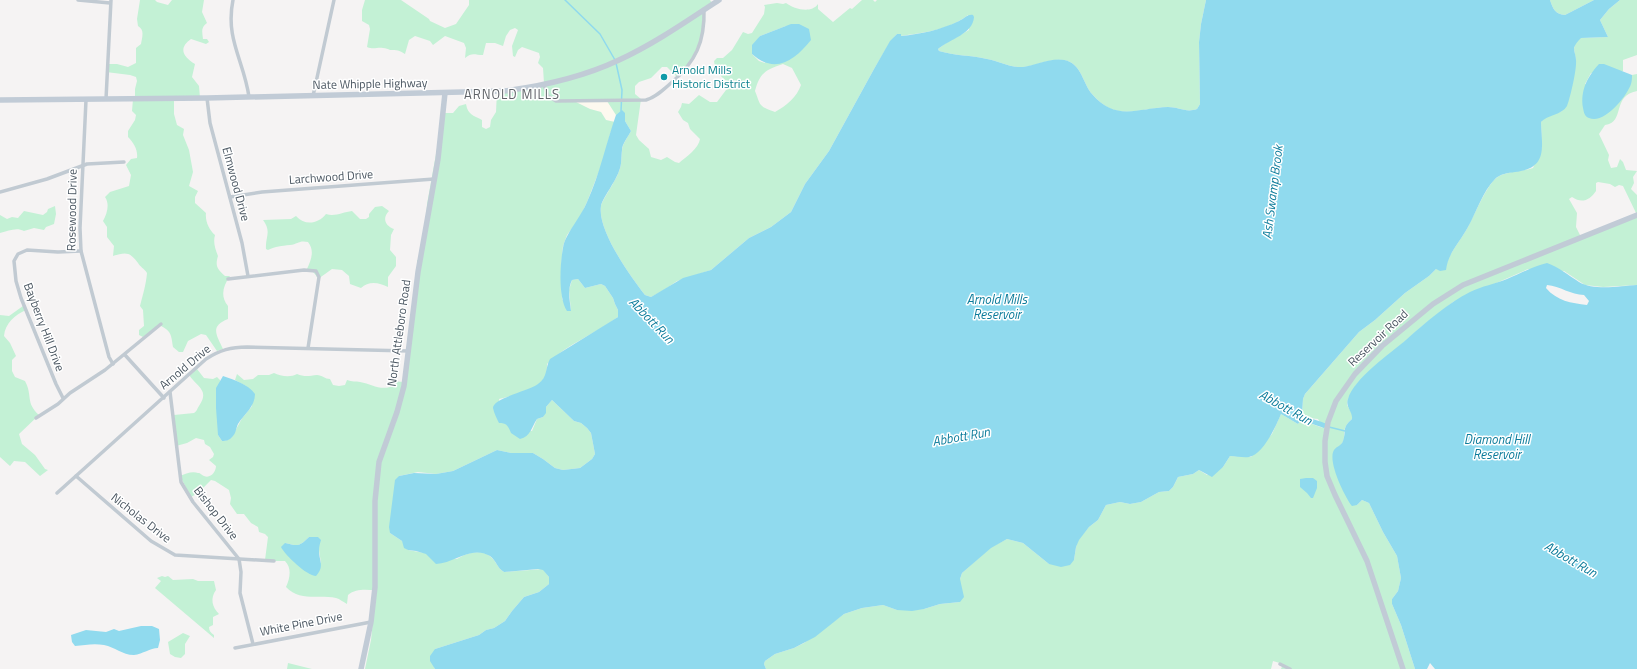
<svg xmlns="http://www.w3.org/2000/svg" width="1637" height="669" font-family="'Titillium Web',sans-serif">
<rect width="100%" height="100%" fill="#f5f3f3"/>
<path fill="#fdf9ef" d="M573 101H607L616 115 614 122 606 120 601 112 590 109Z"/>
<g fill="#c3f1d5" fill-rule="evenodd">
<path d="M140 0H155L157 2 168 5 172 0H204L202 12 207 23C201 27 202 32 203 39H207L209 42 206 44 191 39C178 48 183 57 195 64L192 77 199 86 200 98 174 100V114L177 125 184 129 183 135 189 150 193 172 189 186 198 191 195 197V203L206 213C205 221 209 230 215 235 213 242 215 249 218 256 215 266 217 269 225 276H230C223 286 220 296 228 306V319C210 326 216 334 223 349L217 351 206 335 201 334 188 341 183 352H179L173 347C171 333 171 331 159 325L143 337 139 335V330L144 326 143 310 140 306C143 294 146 285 147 273 144 268 140 267 138 263 130 252 126 252 113 256L114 246 107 237V227L103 221C107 214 110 204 105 197L110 192 129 186 131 175 126 165 131 159 137 158C138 150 134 143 128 137V131L135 120 136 115 132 111 133 99 135 98V89L137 81 136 77 130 75 106 72V64H117L128 67 136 63V48L141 44C142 37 145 30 138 26L137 19Z"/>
<path d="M365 0H401L429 19 430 21 445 28 456 24 469 5V0H710L712 3 703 9 704 32 689 65 677 77 667 67H662L651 78 639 82 635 86V94L641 99 636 135 639 140 649 149 651 157 661 160 667 157 675 162 679 163C686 157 699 148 700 139L690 129 688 123 683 120 678 112 681 107 682 103 689 104 699 95 710 102H717L726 90 732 85C723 79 715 72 714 61L717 58H723L732 50 743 32 748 34 752 33 764 14 765 7 764 5 777 3 783 4 786 3C794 9 811 14 818 4V9L833 22 850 8 852 9 862 0H873L875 2 877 0H1206L1201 24 1199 42 1200 104 1197 109C1186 113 1179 107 1168 107 1137 108 1117 123 1092 94 1084 85 1082 68 1070 62 1056 55 1037 66 1023 67 1011 68 998 61 987 59 971 55 955 56 939 51L938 49 946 43 969 30 968 15C949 30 923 33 900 36L897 34 890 42 874 69 829 151 805 184 791 212 771 227 749 238 711 270 677 281 664 290 651 297 645 295C631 277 597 230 601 206 602 200 616 181 619 171 622 164 621 158 622 151 622 144 628 137 631 131L625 121V113L616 115 607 101H574L590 109 601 112 606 120 615 122 610 134 603 161 587 202 579 219 567 235 563 246 561 268 562 299 571 311 569 290 572 280 578 279 585 288 601 284 605 286 613 298 615 304 618 310V317C595 334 567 344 547 364 547 368 547 373 545 377 537 391 514 395 499 399L504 423 508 425 532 431 537 419 543 417 546 407 552 400 574 421 581 423 587 428 591 433 595 454 592 459 580 468 563 470 555 468 543 459 533 453H511L497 450 453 471 436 474 418 472 399 476 390 533 402 541 408 550 457 559C467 552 484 548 493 559 497 564 499 569 504 572L543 569 549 577V584L539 592 524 597 512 611 505 621 494 628 486 630 479 635 435 649 434 667 435 669H365L371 640 376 590C366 590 356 588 348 595L347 604C343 602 340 599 336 598 318 594 300 602 286 587 290 578 292 568 285 561H273L265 560 268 537 265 534 259 532 258 527 251 523 244 514H237L230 504 231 498 229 490 215 481 211 480 198 493 191 497 180 476C185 474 192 471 198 473 201 473 201 475 204 476 211 479 216 471 216 466L209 460 213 457 214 454 210 447 205 444 204 440 196 438 187 443 176 446 174 415 194 413C197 411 197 409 199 406 210 390 197 387 189 375L197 369 204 378 213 379 217 377 220 380 218 435 222 441C233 441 234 432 239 424 242 417 248 412 252 406L246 386 235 380 237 374 244 380 253 379 258 375H269L274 373C280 376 290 378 297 374 304 377 309 376 317 375 322 375 325 379 330 379L333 385 339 386 345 385 347 380C352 382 356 381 360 382 371 384 379 390 390 387L392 381 403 382 419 268 417 260H419L426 220 427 204 438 143 441 113H453L459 106 466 104C468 115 473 115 482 120V127L486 129 490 127 491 120 496 112 497 91 544 83 543 68 538 63 540 57 539 53 522 47 518 50 515 57 513 56 512 46 518 30 515 28 510 30 506 36 503 46 495 43H486L483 55C475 55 472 52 465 58L466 48 464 43 445 36 433 45 430 41 415 36 409 40 405 54C399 50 397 50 390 50 388 49 386 48 383 48 377 47 374 50 367 47L370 29 369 25 362 21V10ZM786 26 765 63 759 61 752 54 760 36ZM783 64 792 68 801 85C797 97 786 106 775 112 758 106 761 106 755 91 760 73 765 70 783 64ZM309 537 319 550 321 563 285 543C298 546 299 547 309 537Z"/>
<path d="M1550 0H1594L1565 15C1555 14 1553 9 1550 0Z"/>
<path d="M1620 0H1637V55L1623 60V71L1591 73 1585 84 1637 74V91C1611 96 1626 122 1605 125L1599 134 1609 155 1608 160 1611 168 1617 167 1620 159 1623 162 1626 170 1637 171 1633 177 1634 183 1631 189 1637 195V285L1603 287 1585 285 1564 271 1528 269 1453 302 1421 327 1356 385 1348 399 1347 405 1353 415 1352 419C1339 430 1348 436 1341 445 1338 449 1335 449 1333 455L1357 505 1362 500 1369 503 1383 532 1397 556 1401 578 1398 591 1392 599V604L1401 625 1415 669H1281L1283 664 1273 661 1271 669H766L764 664 765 661 775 654 794 648 804 643 844 614 862 608 883 605 897 610 924 609 940 604 960 602V579L962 573 991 547 1007 539 1023 543 1049 564 1074 560 1076 547 1078 540 1089 527 1098 520 1106 505 1120 502 1130 504 1141 502 1159 492 1169 491 1173 487 1178 477 1193 474 1199 470 1207 475 1223 467 1230 456 1251 457 1272 434 1281 414 1298 424 1301 420 1323 428 1318 419 1309 418 1302 414 1303 399 1305 394 1359 332 1375 320 1405 293 1429 276 1436 269 1445 270C1448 253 1460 242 1468 227 1475 214 1485 189 1495 179 1504 171 1522 172 1533 168L1542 147 1541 122 1544 118 1562 111 1576 60 1574 49 1575 43 1580 38 1608 37 1600 20 1609 9ZM1598 182 1610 184 1615 187 1619 185 1623 186 1637 215 1581 237 1576 227 1577 213 1569 199 1572 197C1582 204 1590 200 1596 191V183Z"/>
<path d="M55 206 56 214 54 224 46 227 44 230 34 228 24 231C16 227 9 231 0 233V215L7 219 12 217 18 218 24 211 43 215 47 212 48 209Z"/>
<path d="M382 206 389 211C382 218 385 226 394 229L391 235 390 250 396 257V266L388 277V287C380 283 369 280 361 288L350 284 349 276 342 270 332 269 318 279C315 274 314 271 307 269 311 260 315 251 308 242 299 240 298 244 290 245 281 246 276 246 268 250L266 249C265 237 272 232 263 220L291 219 296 216C305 226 318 224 326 214 335 217 343 212 352 211L360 219H366L369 217V214L375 207Z"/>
<path d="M23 306 26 310C15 315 5 323 4 336L10 343 16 356 12 360V371L15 377 25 381C33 396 25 402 39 415L19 434 22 444 35 455 45 469 48 470 40 476 25 462 14 461 10 466 0 457V315L9 316Z"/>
<path d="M162 576 165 577 168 576 173 580 193 579 198 581H214L216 590C210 598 212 607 219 614L213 617V625L209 627C209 631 211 633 214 635V638L155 588 161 581 157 578Z"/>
<path d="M183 633 190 636 185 644V654L181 658 175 657 170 654 168 642Z"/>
<path d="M288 663 312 669H287Z"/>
</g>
<g fill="#90daee" fill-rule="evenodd">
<path d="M1206 0H1550C1553 9 1555 14 1565 15L1594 0H1620L1609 9 1600 20 1608 37 1581 38C1578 41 1575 44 1574 48 1574 52 1576 56 1576 60 1577 69 1570 99 1567 106 1562 115 1547 115 1541 122 1542 148 1548 168 1515 172 1508 173 1500 174 1495 179 1483 191 1476 213 1468 227 1460 242 1448 253 1446 270L1440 271 1436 269 1429 276 1405 293 1375 320 1359 332 1305 394 1303 399 1302 414C1310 419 1318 420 1327 424L1324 428 1301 420 1298 424 1281 414C1276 426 1263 455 1249 457 1243 458 1236 456 1230 456L1223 467 1212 477 1199 470 1193 474 1178 477 1173 487 1169 491 1159 492 1141 502 1130 504 1120 502 1106 505 1098 520 1089 527 1079 540 1076 547 1074 560 1070 565 1061 567 1049 564 1023 543 1007 539 991 548 962 573 960 579 964 597 960 602 940 604 924 609 912 611 897 610 883 605 862 608 844 614 815 637 794 648 775 654 765 661 764 664 766 669H435L430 661V656L435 649 479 635 486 630 494 628 505 621 512 611 524 597 539 592 549 584V577L543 570 538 569 504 572C497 568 496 560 490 556 471 545 455 563 436 564L426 554 416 551 408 550 404 548 402 541 390 533 389 527 395 480 399 476 414 473 436 474 453 471 497 450 511 453H533L543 459 555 468 563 470 580 468 592 459 595 454 591 433 587 428 581 423 574 421 552 400 546 407V413L543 417 537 419C531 428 531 436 520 439L511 433C508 426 507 423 499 423 497 419 494 413 493 408 493 398 529 391 538 384 548 377 545 368 550 359L618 317V310L615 304 613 298 605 286 601 284 585 288 578 279 572 280C567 290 570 301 571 311H567C558 297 560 264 563 248 565 234 581 217 587 202 600 174 606 143 616 115L622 110 625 113V121L631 131C628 137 622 144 622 150 621 158 622 164 619 171 616 181 602 199 601 206 597 230 631 277 645 295L651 297 683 278 711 270 749 238 771 227 791 212 805 184 829 151 874 69 890 41 897 34H901V36C921 34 940 30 959 21 964 19 967 14 973 15L974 17C973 34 950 39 938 49L939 51C955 56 971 55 987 59 998 61 1011 68 1023 67 1037 65 1056 55 1070 62 1082 68 1084 85 1092 94 1116 122 1137 108 1168 107 1179 107 1186 113 1197 109L1200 104 1199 42 1201 24Z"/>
<path d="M791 24H799L809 29 811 40C795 60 775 75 752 54V45L760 36Z"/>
<path d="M1599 64H1604L1632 75C1632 77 1632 81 1631 84 1627 96 1604 125 1589 118 1584 116 1584 112 1583 108 1580 90 1588 76 1599 64Z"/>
<path d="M1547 263C1559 267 1568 275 1579 282 1594 291 1620 286 1637 285V669H1435L1430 663 1427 669H1415L1401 625 1392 604V599L1398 591 1401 578 1397 556 1383 532 1369 503 1362 500 1357 505 1352 506C1345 497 1327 461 1334 450 1337 446 1341 446 1343 441 1347 430 1341 429 1352 419 1353 412 1345 407 1348 399 1354 378 1390 354 1407 339 1425 323 1448 303 1470 292 1482 286 1495 284 1507 279 1521 273 1532 267 1547 263ZM1547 285C1560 286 1571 295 1584 295L1589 301 1587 305C1571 303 1557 301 1546 288Z"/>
<path d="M223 376C234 380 248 384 255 394 255 407 244 414 238 424 236 428 236 433 233 436 230 440 227 441 222 441L218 435 216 408V388Z"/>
<path d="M1306 478H1313L1317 481V488L1313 498H1311L1307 493 1300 487V479Z"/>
<path d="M309 537H318L321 540C320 543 319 547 319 550 319 562 325 566 316 576 307 576 285 555 281 547L285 543C298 546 299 547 309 537Z"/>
<path d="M141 626H152L159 629 160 640 158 648C150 648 143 654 134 655 122 655 115 647 104 645 94 643 85 645 75 646L72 642 71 635 86 630 106 632 114 629 119 631Z"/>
</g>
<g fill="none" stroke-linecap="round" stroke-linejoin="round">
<g stroke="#90daee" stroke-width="1.5">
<path d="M565 0 600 34 615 60"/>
<path d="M616 63 622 90 621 111"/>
<path d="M1329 427 1345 431"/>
</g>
<g stroke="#c1cad2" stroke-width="3.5">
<path d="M78 0 110 3"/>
<path d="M233 0C225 39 244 61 249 97"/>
<path d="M544 85 548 96 556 101 646 100C656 97 663 90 671 83 696 62 705 41 704 9"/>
<path d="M313 96 334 0"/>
<path d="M207 98 210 123 242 243 248 276"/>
<path d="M106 99 111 0"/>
<path d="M86 100 80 228 81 251 109 357 113 364"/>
<path d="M0 192 47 179 87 164 124 162"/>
<path d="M230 197 262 192 434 179"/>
<path d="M228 279 304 270 316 271 319 277 308 348"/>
<path d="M125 355 164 398"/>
<path d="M170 392 181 482 193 502 239 559 241 572 240 593 253 644"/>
<path d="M63 398 56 384 21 298 16 281 14 261 18 254 27 250 58 252 81 251"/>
<path d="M36 418 58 404 70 393 105 370 161 324"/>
<path d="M76 476 151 541 175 555 274 561"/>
<path d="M57 493 206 359C220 350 231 347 247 347L409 351"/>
<path d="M235 648 371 622"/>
<path d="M1280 664 1290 669"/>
</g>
<g stroke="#c1cbd6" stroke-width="5.5">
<path d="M0 100 207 98 504 91C543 86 583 77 619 60 654 44 687 21 719 0"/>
<path d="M361 669 371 622 375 587V501L379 462 397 412 404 386 418 272 438 159 445 93"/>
<path d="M1403 669 1367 561 1335 495 1327 476 1325 462V441L1328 422 1336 401 1355 374 1382 346 1433 304 1463 285 1637 215"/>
</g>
</g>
<circle fill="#0f9aa8" stroke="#fff" stroke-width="1.5" cx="664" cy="77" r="4"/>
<g text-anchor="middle" stroke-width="3" stroke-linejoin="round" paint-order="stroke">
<g font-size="12" fill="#0d838f" stroke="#fff" text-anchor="start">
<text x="672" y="74">Arnold Mills<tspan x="672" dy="14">Historic District</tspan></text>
</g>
<g font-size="12" fill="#4a5661" stroke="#fff">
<text transform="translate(370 84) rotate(-1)" y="4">Nate Whipple Highway</text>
<text transform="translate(331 177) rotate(-4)" y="4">Larchwood Drive</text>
<text transform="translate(236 184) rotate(75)" y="4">Elmwood Drive</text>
<text transform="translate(72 210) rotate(-89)" y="4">Rosewood Drive</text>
<text transform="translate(44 327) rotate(69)" y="4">Bayberry Hill Drive</text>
<text transform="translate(399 333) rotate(-82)" y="4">North Attleboro Road</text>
<text transform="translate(1378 338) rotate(-43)" y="4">Reservoir Road</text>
<text transform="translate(185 367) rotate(-40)" y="4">Arnold Drive</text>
<text transform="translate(216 513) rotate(52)" y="4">Bishop Drive</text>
<text transform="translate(141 518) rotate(38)" y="4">Nicholas Drive</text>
<text transform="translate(301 624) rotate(-11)" y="4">White Pine Drive</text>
</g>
<g font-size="13" letter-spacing="1" fill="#5f6368" stroke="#fff">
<text x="512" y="99">ARNOLD MILLS</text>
</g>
<g font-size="13" font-style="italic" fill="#0c7c9b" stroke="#fff">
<text transform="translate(1272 192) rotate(-83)" y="5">Ash Swamp Brook</text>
<text x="997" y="304">Arnold Mills<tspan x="997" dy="15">Reservoir</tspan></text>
<text transform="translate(652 320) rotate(46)" y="5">Abbott Run</text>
<text transform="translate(1286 407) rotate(29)" y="5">Abbott Run</text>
<text transform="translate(961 436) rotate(-10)" y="5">Abbott Run</text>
<text x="1497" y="444">Diamond Hill<tspan x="1497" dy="15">Reservoir</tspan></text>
<text transform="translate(1571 559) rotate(30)" y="5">Abbott Run</text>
</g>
</g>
</svg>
